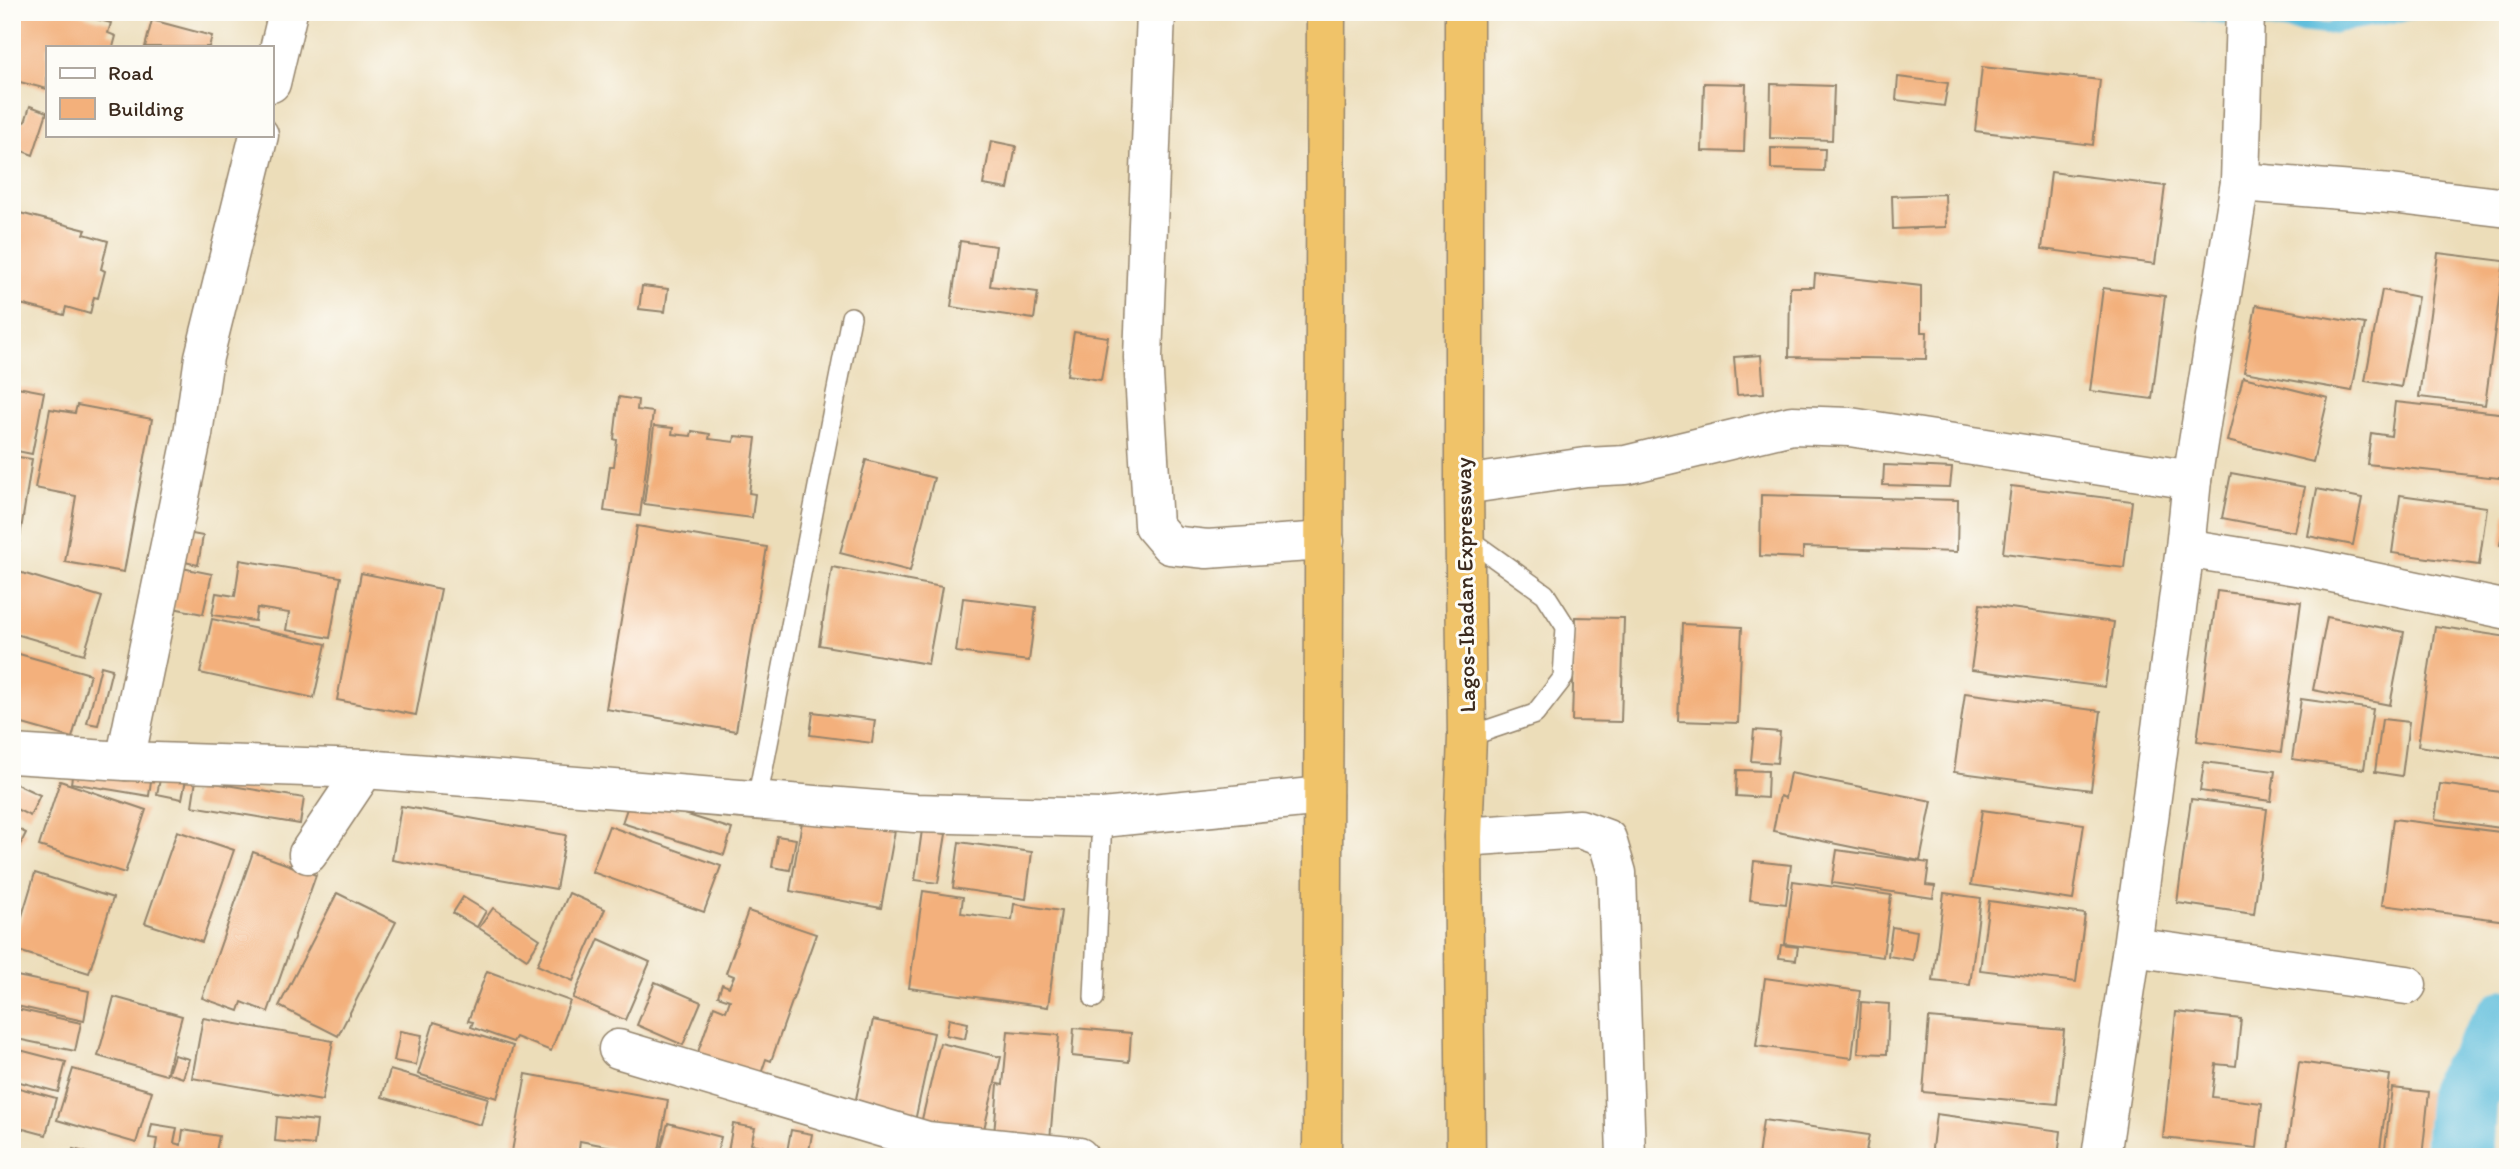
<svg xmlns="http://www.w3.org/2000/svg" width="2520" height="1169" font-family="Itim,sans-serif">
<rect width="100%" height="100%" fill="#fdfcf7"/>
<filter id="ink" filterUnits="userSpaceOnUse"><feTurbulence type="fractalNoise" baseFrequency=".0143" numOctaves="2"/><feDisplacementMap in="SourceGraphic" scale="14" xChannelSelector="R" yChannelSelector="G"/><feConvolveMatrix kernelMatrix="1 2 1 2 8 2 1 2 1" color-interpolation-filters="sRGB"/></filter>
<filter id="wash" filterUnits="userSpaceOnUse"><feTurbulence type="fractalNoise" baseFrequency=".00686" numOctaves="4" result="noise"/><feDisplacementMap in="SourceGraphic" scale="28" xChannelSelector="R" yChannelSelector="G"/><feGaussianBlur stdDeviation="1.57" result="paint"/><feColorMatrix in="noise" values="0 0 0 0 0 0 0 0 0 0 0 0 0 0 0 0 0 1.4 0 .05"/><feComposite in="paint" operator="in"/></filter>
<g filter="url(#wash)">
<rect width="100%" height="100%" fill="#ecddb9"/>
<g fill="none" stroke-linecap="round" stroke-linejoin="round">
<path stroke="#5ebedc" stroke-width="12" d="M2173 12 2325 29 2419 12"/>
<path stroke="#5ebedc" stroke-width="70" d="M2459 1157 2463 1094 2508 1024"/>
</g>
<g id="blocks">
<g fill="#f3b07b">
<path d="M12 12H70L111 23 108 33 116 36 113 47H47V89L12 80Z"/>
<path d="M152 20 212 36 209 47H145Z"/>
<path d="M1982 67 2100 80 2093 145 1975 131Z"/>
<path d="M1898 77 1948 83 1944 106 1896 100Z"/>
<path d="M1704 83 1746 84 1744 152 1702 151Z"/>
<path d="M1771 84 1834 86 1832 140 1770 138Z"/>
<path d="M30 106 47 112 33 155 17 149 18 143 12 141V118L25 122Z"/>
<path d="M991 141 1016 146 1008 189 983 185Z"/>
<path d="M1771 148 1825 149 1824 171 1771 169Z"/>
<path d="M2051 172 2165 186 2155 264 2042 249Z"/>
<path d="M1945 194 1946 227 1893 229 1892 196Z"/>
<path d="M12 211 86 230 84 234 108 241 101 269 105 271 98 298 94 297 90 314 66 307 64 315 12 302Z"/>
<path d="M960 241 996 246 990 286 1038 292 1034 319 951 307Z"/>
<path d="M2438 253 2504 261 2485 405 2419 397Z"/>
<path d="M1815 274 1921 286V332H1927L1926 359 1789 357 1790 287H1814Z"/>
<path d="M642 286 668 289 665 312 639 309Z"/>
<path d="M2103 288 2165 296 2152 399 2090 391Z"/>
<path d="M2382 290 2418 297 2401 387 2365 381Z"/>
<path d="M2256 305 2365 324 2352 391 2244 372Z"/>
<path d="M1074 332 1108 337 1101 380 1067 375Z"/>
<path d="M1761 355 1764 393 1737 395 1734 357Z"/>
<path d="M2243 377 2328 398 2313 462 2227 441Z"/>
<path d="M12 386 44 392 32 454 12 450Z"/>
<path d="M619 397 638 400 637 410 653 412 640 516 604 511 610 466H614L617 440 614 439Z"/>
<path d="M2395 402 2508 414V479L2367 464 2371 433 2391 436Z"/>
<path d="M77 405 152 419 124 572 65 562 76 496 35 488 50 409 75 413Z"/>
<path d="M654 426 673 428 672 434 691 436 692 431 710 434 709 439 734 442 735 436 756 438 749 493 755 494 752 518 644 504Z"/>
<path d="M12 456 32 459 19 543 12 542Z"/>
<path d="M866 460 934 478 910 571 840 553Z"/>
<path d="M1884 465 1952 468 1950 487 1883 485Z"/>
<path d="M2231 473 2305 487 2295 532 2222 518Z"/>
<path d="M2011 486 2132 501 2124 568 2003 553Z"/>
<path d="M2317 489 2362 498 2353 545 2308 536Z"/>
<path d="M1761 495 1958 500 1957 552 1803 547V558L1760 556Z"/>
<path d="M2400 495 2487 507 2479 565 2392 553Z"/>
<path d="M2506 512H2508V547L2500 545Z"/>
<path d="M637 526 767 547 736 731 606 709Z"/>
<path d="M182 532 203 536 198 565 176 560Z"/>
<path d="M240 560 341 577 330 638 286 630 289 613 257 608 255 621 212 615 216 593 235 596Z"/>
<path d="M832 567 942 587 928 664 819 645Z"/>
<path d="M182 568 212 574 203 614 173 608Z"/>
<path d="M12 570 102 597 84 654 12 633Z"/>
<path d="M361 573 441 589 416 715 337 700Z"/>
<path d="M2217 591 2301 602 2281 752 2197 741Z"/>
<path d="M963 598 1036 607 1029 661 956 652Z"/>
<path d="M1980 604 2114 622 2105 687 1971 670Z"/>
<path d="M1575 617 1624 618 1621 722 1572 721Z"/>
<path d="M2327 617 2404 632 2390 705 2313 690Z"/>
<path d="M212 619 326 644 314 698 200 673Z"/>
<path d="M1682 624 1742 627 1738 723 1678 721Z"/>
<path d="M2435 626 2508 637V759L2418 746Z"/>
<path d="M12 652 90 674 72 738 12 721Z"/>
<path d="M101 666 112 669 98 725 87 723Z"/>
<path d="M1965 693 2101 711 2091 790 1954 772Z"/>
<path d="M2301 699 2373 709 2364 769 2292 759Z"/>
<path d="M813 712 875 720 872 743 810 735Z"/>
<path d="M2382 719 2409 722 2402 776 2375 772Z"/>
<path d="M1754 730 1780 732 1777 763 1751 761Z"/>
<path d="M2204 762 2275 771 2271 801 2200 791Z"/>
<path d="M74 765 153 766 149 796 71 783Z"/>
<path d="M163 765 188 770 182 799 157 794Z"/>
<path d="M1737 770 1768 771 1767 798 1736 796Z"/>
<path d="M1790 773 1932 801 1920 861 1773 831 1780 796 1785 798Z"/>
<path d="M196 780 304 798 300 824 192 806Z"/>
<path d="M60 781 146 810 125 873 39 846Z"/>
<path d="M12 782 40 795 30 816 12 807Z"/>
<path d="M2440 784 2508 793V829L2435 819Z"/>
<path d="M631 797 732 829 724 855 622 823Z"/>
<path d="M2191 799 2267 809 2254 914 2177 903Z"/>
<path d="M401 806 566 835 556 889 392 860Z"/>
<path d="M1982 810 2084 824 2073 900 1971 885Z"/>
<path d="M803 816 896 825 881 908 790 891Z"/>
<path d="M2393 819 2508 833 2507 921 2382 905Z"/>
<path d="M12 826 26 833 12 861Z"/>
<path d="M609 826 721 866 704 912 592 872Z"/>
<path d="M922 830 946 834 938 883 915 880Z"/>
<path d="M177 831 234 850 202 942 145 923Z"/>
<path d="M777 836 796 839 790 870 772 867Z"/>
<path d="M959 842 1032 852 1026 899 953 888Z"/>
<path d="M1837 850 1929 863 1926 885 1935 886 1933 898 1832 883Z"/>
<path d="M253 852 316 875 268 1012 242 1002 239 1011 202 998Z"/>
<path d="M1754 861 1791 865 1786 904 1750 900Z"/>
<path d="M35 873 113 898 89 973 12 949Z"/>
<path d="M1793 881 1891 895 1883 957 1785 944Z"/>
<path d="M923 891 963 897 961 913 1012 920 1014 904 1061 911 1048 1007 909 988Z"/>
<path d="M337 893 396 922 338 1036 279 1006Z"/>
<path d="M569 893 605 909 573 981 537 965Z"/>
<path d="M1944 893 1981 898 1970 985 1933 981Z"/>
<path d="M463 897 486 911 477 927 453 913Z"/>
<path d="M1989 901 2085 914 2076 982 1980 970Z"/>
<path d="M493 908 540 939 527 959 479 928Z"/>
<path d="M748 911 816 934 771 1061 766 1059 760 1077 697 1055 714 1006 726 1011 730 1000 718 996 722 984 729 987 734 976 726 973Z"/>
<path d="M1892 927 1917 931 1913 960 1888 956Z"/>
<path d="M599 939 650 962 625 1020 573 998Z"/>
<path d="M1781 945 1798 947 1796 960 1779 958Z"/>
<path d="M487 971 570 1001 551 1051 516 1037 513 1042 471 1027 473 1022 468 1021Z"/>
<path d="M12 975 89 991 84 1021 12 1005Z"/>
<path d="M1765 978 1860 991 1852 1058 1756 1046Z"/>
<path d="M655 982 701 1002 683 1045 637 1025Z"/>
<path d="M114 997 182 1016 166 1075 98 1056Z"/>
<path d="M1861 1002 1889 1004 1887 1054 1858 1053Z"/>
<path d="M12 1008 81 1023 75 1051 12 1038Z"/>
<path d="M2176 1012 2241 1019 2236 1066 2216 1064 2212 1097 2262 1103 2257 1148 2163 1138Z"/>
<path d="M203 1018 333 1041 322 1101 192 1078Z"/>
<path d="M1929 1018 2064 1030 2057 1104 1923 1092Z"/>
<path d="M949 1019 968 1023 965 1039 946 1035Z"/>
<path d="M873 1020 934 1033 915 1121 854 1108Z"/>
<path d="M434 1022 513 1046 497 1098 418 1074Z"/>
<path d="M1074 1028 1131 1033 1129 1062 1072 1056Z"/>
<path d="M400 1031 422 1035 416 1065 394 1061Z"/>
<path d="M1008 1031 1059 1035 1049 1152 993 1148 998 1084 1003 1085Z"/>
<path d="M940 1043 1001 1057 980 1146 919 1132Z"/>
<path d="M12 1048 66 1062 58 1092 12 1080Z"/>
<path d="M174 1055 189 1059 183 1078 168 1073Z"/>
<path d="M2299 1062 2390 1075 2379 1157H2286Z"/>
<path d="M73 1069 152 1091 136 1143 57 1120Z"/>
<path d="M390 1070 488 1098 481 1125 382 1097Z"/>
<path d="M526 1074 668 1100 658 1156 580 1141 578 1157H511Z"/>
<path d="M12 1086 56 1098 46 1135 12 1126Z"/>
<path d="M2392 1088 2429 1092 2422 1157H2384Z"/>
<path d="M1936 1114 2061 1131 2058 1157H1931Z"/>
<path d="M277 1117 317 1121 314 1145 275 1141Z"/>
<path d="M1763 1120 1869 1135 1865 1157H1758Z"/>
<path d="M668 1123 721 1137 716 1157H659Z"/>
<path d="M152 1124 177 1128 174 1143 181 1145 183 1130 219 1136 215 1157H188L155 1151 157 1139 149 1138Z"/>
<path d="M733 1124 755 1128 751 1144 783 1151 782 1157H727Z"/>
<path d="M791 1130 812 1134 808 1157H786Z"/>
<path d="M12 1148 44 1156V1157H12Z"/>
<path d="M73 1149 99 1156V1157H71Z"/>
</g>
</g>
</g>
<g filter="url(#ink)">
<use href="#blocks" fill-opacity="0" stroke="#94846c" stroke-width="2"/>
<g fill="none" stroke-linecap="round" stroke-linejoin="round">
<defs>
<g id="lane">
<path d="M1464 536 1545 594 1566 627 1563 678 1535 714 1467 737"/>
<path d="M757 800 851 317"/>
<path d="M1094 998 1102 818"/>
</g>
<g id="street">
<path d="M1156 12 1143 358 1153 525 1170 545 1207 549 1325 541"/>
<path d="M271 83 288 12"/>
<path d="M2240 182 2391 194 2508 208"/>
<path d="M1464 485 1586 467 1626 465 1792 425 1850 427 2192 480"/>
<path d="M2185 548 2308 568 2508 610"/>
<path d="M12 754 125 761 365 769 915 813 1102 818 1323 796"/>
<path d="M125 761 193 434 204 357 259 135"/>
<path d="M1463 837 1580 829 1607 839 1617 873 1626 1157"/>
<path d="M308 854 365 769"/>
<path d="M2132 947 2407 985"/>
<path d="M618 1049 927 1141 1079 1157"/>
<path d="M2101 1157 2132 947 2185 548 2192 480 2240 182 2245 12"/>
</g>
<g id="highway">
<path d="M1464 12V485L1467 737 1463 837 1466 1157"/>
<path d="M1322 1157 1326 12"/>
</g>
</defs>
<use href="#lane" stroke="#94846c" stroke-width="22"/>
<use href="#street" stroke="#94846c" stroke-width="41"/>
<use href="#highway" stroke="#94846c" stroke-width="41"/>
<use href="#lane" stroke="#fff" stroke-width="19"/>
<use href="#street" stroke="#fff" stroke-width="38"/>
<use href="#highway" stroke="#f0c369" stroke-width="38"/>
</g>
</g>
<g text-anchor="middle" stroke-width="6" stroke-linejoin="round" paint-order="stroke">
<g font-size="23" fill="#3b2a1e" stroke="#fdfcf7">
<text transform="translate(1465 585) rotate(-91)" y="8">Lagos-Ibadan Expressway</text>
</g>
</g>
<rect width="2520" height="1169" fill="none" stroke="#fdfcf7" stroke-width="42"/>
<rect x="46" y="46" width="228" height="91" fill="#fdfcf7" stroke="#afa8a0" stroke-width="2"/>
<rect x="60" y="68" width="35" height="10" fill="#ffffff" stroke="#afa8a0" stroke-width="2"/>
<text x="108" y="80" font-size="21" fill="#3b2a1e">Road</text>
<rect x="60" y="98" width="35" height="21" fill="#f3b07b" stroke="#afa8a0" stroke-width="2"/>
<text x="108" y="116" font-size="21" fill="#3b2a1e">Building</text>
</svg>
